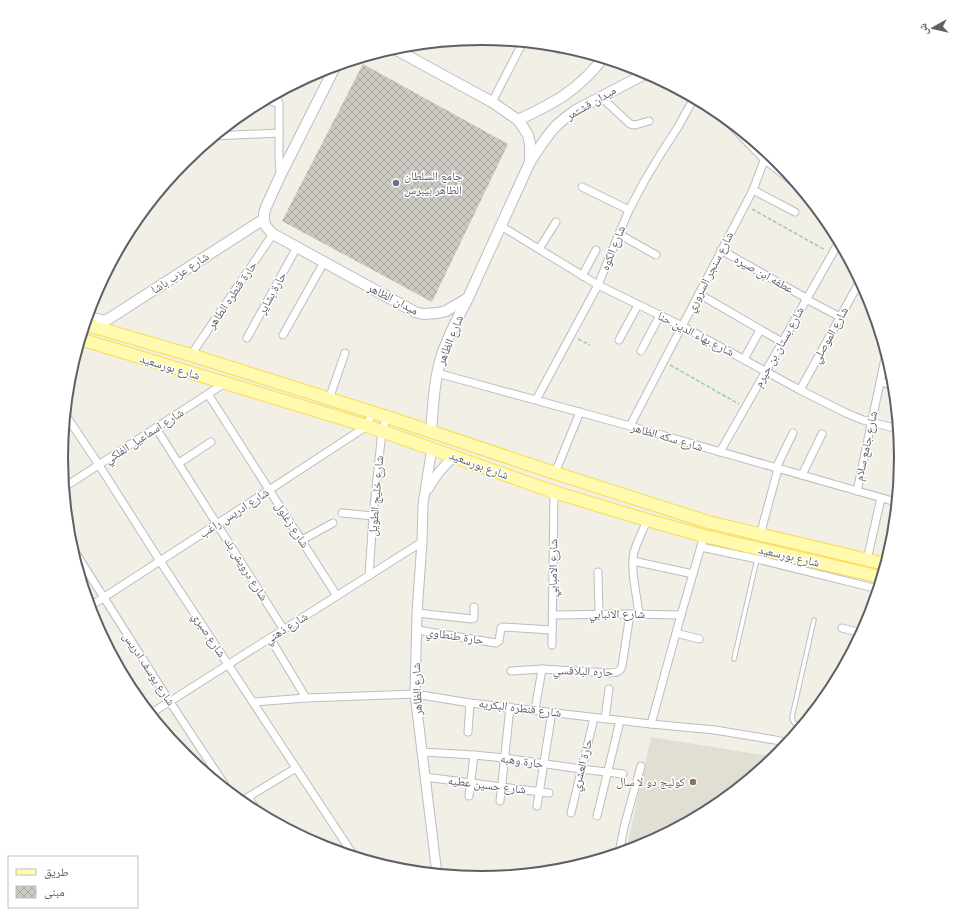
<svg xmlns="http://www.w3.org/2000/svg" width="961" height="916" font-family="Overpass,'Noto Naskh Arabic',sans-serif">
<defs>
<pattern id="building-cross-hatch" width="8" height="8" patternUnits="userSpaceOnUse"><rect width="8" height="8" fill="#cccac2"/><path d="M0 0l8 8M0 8l8-8" fill="none" stroke="#a9a7a1"/></pattern>
</defs>
<rect width="100%" height="100%" fill="#f1efe6"/>
<path fill="#e1dfd4" d="M651 737 775 757 714 807 641 846 626 851Z"/>
<path fill="url(#building-cross-hatch)" d="M363 64 508 144 432 302 282 221Z"/>
<g fill="none" stroke-linecap="round" stroke-linejoin="round">
<defs>
<g id="service">
<path d="M734 659 757 559"/>
<path d="M801 727C796 724 792 723 792 717L814 620"/>
</g>
<g id="minor">
<path d="M551 45 560 50"/>
<path d="M276 93 279 104V157L280 174"/>
<path d="M601 97 630 124 635 125 649 121"/>
<path d="M266 99 279 104"/>
<path d="M492 102 523 42"/>
<path d="M214 136 279 133"/>
<path d="M582 187 629 210"/>
<path d="M753 190 795 212"/>
<path d="M501 226 598 285 682 326 800 390 846 413 863 420 898 429"/>
<path d="M619 234 656 255"/>
<path d="M539 249 556 222"/>
<path d="M721 250 806 298"/>
<path d="M582 276 596 250"/>
<path d="M699 294 782 342"/>
<path d="M806 299 840 317"/>
<path d="M87 315 107 320"/>
<path d="M283 335 324 262"/>
<path d="M247 338 297 247"/>
<path d="M619 340 638 305"/>
<path d="M641 351 660 315"/>
<path d="M191 355 273 234"/>
<path d="M744 359 760 330"/>
<path d="M437 373 630 426 896 502"/>
<path d="M880 382 893 385"/>
<path d="M800 390 860 281"/>
<path d="M208 394 337 596"/>
<path d="M329 399 345 353"/>
<path d="M536 400 598 285 619 234 629 210 645 180 660 155 678 127 694 98"/>
<path d="M65 414 99 465 160 561 354 856"/>
<path d="M630 426 753 190 765 158"/>
<path d="M156 428 284 630"/>
<path d="M720 452 839 242"/>
<path d="M179 463 211 442"/>
<path d="M776 468 793 433"/>
<path d="M555 473 580 412"/>
<path d="M802 475 822 434"/>
<path d="M63 488 225 383"/>
<path d="M857 491 886 354"/>
<path d="M342 513 373 516"/>
<path d="M760 535 778 469"/>
<path d="M302 540 333 523"/>
<path d="M70 544 170 702 230 793"/>
<path d="M701 547 757 559 878 589"/>
<path d="M867 560 881 498"/>
<path d="M633 561 693 574"/>
<path d="M598 572 599 614"/>
<path d="M369 576 373 516 382 431 387 417"/>
<path d="M89 607 217 524 367 426 372 413"/>
<path d="M417 613 472 619 474 618V607"/>
<path d="M639 614C637 595 630 571 634 552 637 541 643 531 647 520"/>
<path d="M552 615 630 614 681 615"/>
<path d="M842 628 861 633"/>
<path d="M417 630 496 643 499 641 501 628 503 627 552 630"/>
<path d="M676 633 699 639"/>
<path d="M270 638 306 698"/>
<path d="M552 645 554 492"/>
<path d="M511 671 542 669 610 673C616 672 620 673 622 666L630 614"/>
<path d="M253 702 306 698 415 694 470 703 651 724 715 730 775 740 787 743"/>
<path d="M535 710 542 669"/>
<path d="M150 714 422 542"/>
<path d="M605 719 609 689"/>
<path d="M651 724 681 615 704 536"/>
<path d="M468 732 470 703"/>
<path d="M422 752 474 755 504 758 581 769 623 774"/>
<path d="M425 777 549 793"/>
<path d="M469 796 474 755"/>
<path d="M248 797 259 814"/>
<path d="M500 801 510 707"/>
<path d="M240 802 296 768"/>
<path d="M537 806 552 712"/>
<path d="M571 813 594 718"/>
<path d="M597 816 620 721"/>
<path d="M619 853 624 827 641 766"/>
</g>
<g id="tertiary">
<path d="M432 448 423 504 422 542 417 613 415 694 437 874"/>
<path d="M428 489C435 476 443 466 454 457"/>
</g>
<g id="secondary">
<path d="M336 65 281 174 266 207 264 213V219L265 225 269 230 273 234 415 312 423 314 438 313 446 311 468 298 530 162V144L528 135 523 127 518 120 492 102 393 48"/>
<path d="M518 120C554 103 578 91 603 58"/>
<path d="M731 123 765 158 793 180"/>
<path d="M530 162C538 150 546 136 556 126 562 120 569 115 576 110L647 73"/>
<path d="M96 327 264 219"/>
<path d="M431 432C433 407 434 381 441 358 447 337 458 318 468 298"/>
</g>
<g id="primary">
<path d="M84 324 191 355 387 417 555 473 708 522 885 564"/>
<path d="M80 339 367 426 554 492 647 520 704 536 881 577"/>
</g>
</defs>
<use href="#service" stroke="#babdc2" stroke-width="5.5"/>
<use href="#minor" stroke="#babdc2" stroke-width="9"/>
<use href="#tertiary" stroke="#babdc2" stroke-width="11"/>
<use href="#secondary" stroke="#bbbec5" stroke-width="12"/>
<use href="#primary" stroke="#fbdc55" stroke-width="14"/>
<g stroke="#99ccad" stroke-width="1.5" stroke-dasharray="4 2" stroke-linecap="butt">
<path d="M752 209 825 250"/>
<path d="M578 339 590 345"/>
<path d="M670 365 739 404"/>
</g>
<use href="#service" stroke="#fff" stroke-width="3.5"/>
<use href="#minor" stroke="#fff" stroke-width="7"/>
<use href="#tertiary" stroke="#fff" stroke-width="9"/>
<use href="#secondary" stroke="#fff" stroke-width="10"/>
<use href="#primary" stroke="#fffaad" stroke-width="12"/>
</g>
<circle fill="#6b7280" stroke="#fff" stroke-width="1.5" cx="396" cy="183" r="4"/>
<circle fill="#8d6e63" stroke="#fff" stroke-width="1.5" cx="693" cy="782" r="4"/>
<g text-anchor="middle" stroke-width="3" stroke-linejoin="round" paint-order="stroke">
<g font-size="12" fill="#5d6167" stroke="#fff">
<text transform="translate(591 103) rotate(-30)" y="4">ميدان قشتمر</text>
<text transform="translate(613 248) rotate(-68)" y="4">شارع الكوه</text>
<text transform="translate(710 272) rotate(-63)" y="4">شارع سنجر السروري</text>
<text transform="translate(180 273) rotate(-33)" y="4">شارع عزب باشا</text>
<text transform="translate(764 274) rotate(29)" y="4">عطفه ابن صيره</text>
<text transform="translate(272 293) rotate(-61)" y="4">حارة بشاير</text>
<text transform="translate(232 295) rotate(-56)" y="4">حارة قنطره الطاهر</text>
<text transform="translate(393 299) rotate(27)" y="4">ميدان الظاهر</text>
<text transform="translate(696 334) rotate(27)" y="4">شارع بهاء الدين حنا</text>
<text transform="translate(830 335) rotate(-61)" y="4">شارع الموصلي</text>
<text transform="translate(450 340) rotate(-68)" y="4">شارع الظاهر</text>
<text transform="translate(779 347) rotate(-61)" y="4">شارع بستان بن حيرم</text>
<text transform="translate(170 367) rotate(17)" y="4">شارع بورسعيد</text>
<text transform="translate(144 436) rotate(-33)" y="4">شارع اسماعيل الفلكي</text>
<text transform="translate(667 437) rotate(16)" y="4">شارع سكه الظاهر</text>
<text transform="translate(866 446) rotate(-78)" y="4">شارع جامع سلام</text>
<text transform="translate(479 465) rotate(20)" y="4">شارع بورسعيد</text>
<text transform="translate(376 496) rotate(-85)" y="4">شارع خليج الطويل</text>
<text transform="translate(234 513) rotate(-33)" y="4">شارع ادريس راغب</text>
<text transform="translate(292 525) rotate(57)" y="4">شارع زغلول</text>
<text transform="translate(789 556) rotate(13)" y="4">شارع بورسعيد</text>
<text transform="translate(553 568) rotate(-89)" y="4">شارع الامبابي</text>
<text transform="translate(246 569) rotate(58)" y="4">شارع درويش بك</text>
<text x="617" y="618">شارع الانبابي</text>
<text transform="translate(286 628) rotate(-32)" y="4">شارع ذهني</text>
<text transform="translate(209 635) rotate(57)" y="4">شارع صبري</text>
<text transform="translate(455 636) rotate(9)" y="4">حارة طنطاوي</text>
<text transform="translate(149 669) rotate(57)" y="4">شارع يوسف ادريس</text>
<text transform="translate(583 671) rotate(2)" y="4">حاره البلاقسي</text>
<text transform="translate(417 689) rotate(-92)" y="4">شارع الظاهر</text>
<text transform="translate(520 708) rotate(7)" y="4">شارع قنطره البكريه</text>
<text transform="translate(522 761) rotate(8)" y="4">حارة وهبه</text>
<text transform="translate(582 765) rotate(-76)" y="4">حارة العشري</text>
<text transform="translate(487 785) rotate(7)" y="4">شارع حسين عطيه</text>
</g>
<g font-size="12" fill="#5b616d" stroke="#fff" text-anchor="start">
<text x="404" y="180">جامع السلطان<tspan x="404" dy="14">الظاهر بيبرس</tspan></text>
</g>
<g font-size="12" fill="#785e54" stroke="#fff" text-anchor="end">
<text x="685" y="786">كوليج دو لا سال</text>
</g>
</g>
<path d="M0 0H961V916H0ZM68 458a413 413 0 1 1 826 0a413 413 0 1 1-826 0Z" fill="#fff" fill-rule="evenodd"/>
<path fill="none" stroke="#5d6167" stroke-width="2" d="M68 458a413 413 0 1 1 826 0a413 413 0 1 1-826 0Z"/>
<rect x="8" y="856" width="130" height="52" fill="#ffffff" stroke="#bec0c2"/>
<rect x="16" y="869" width="20" height="6" fill="#fffaad" stroke="#bec0c2"/>
<text x="44" y="876" font-size="12" fill="#5d6167">طريق</text>
<rect x="16" y="886" width="20" height="12" fill="url(#building-cross-hatch)" stroke="#bec0c2"/>
<text x="44" y="896" font-size="12" fill="#5d6167">مبنى</text>
<g transform="translate(933 28) rotate(262)" stroke="#ffffff" stroke-width="3" paint-order="stroke">
<path d="M0-3L7 15L0 10L-7 15Z" fill="#5d6167"/>
<text y="-6" font-size="11" font-weight="bold" text-anchor="middle" fill="#5d6167">ش</text>
</g>
</svg>
